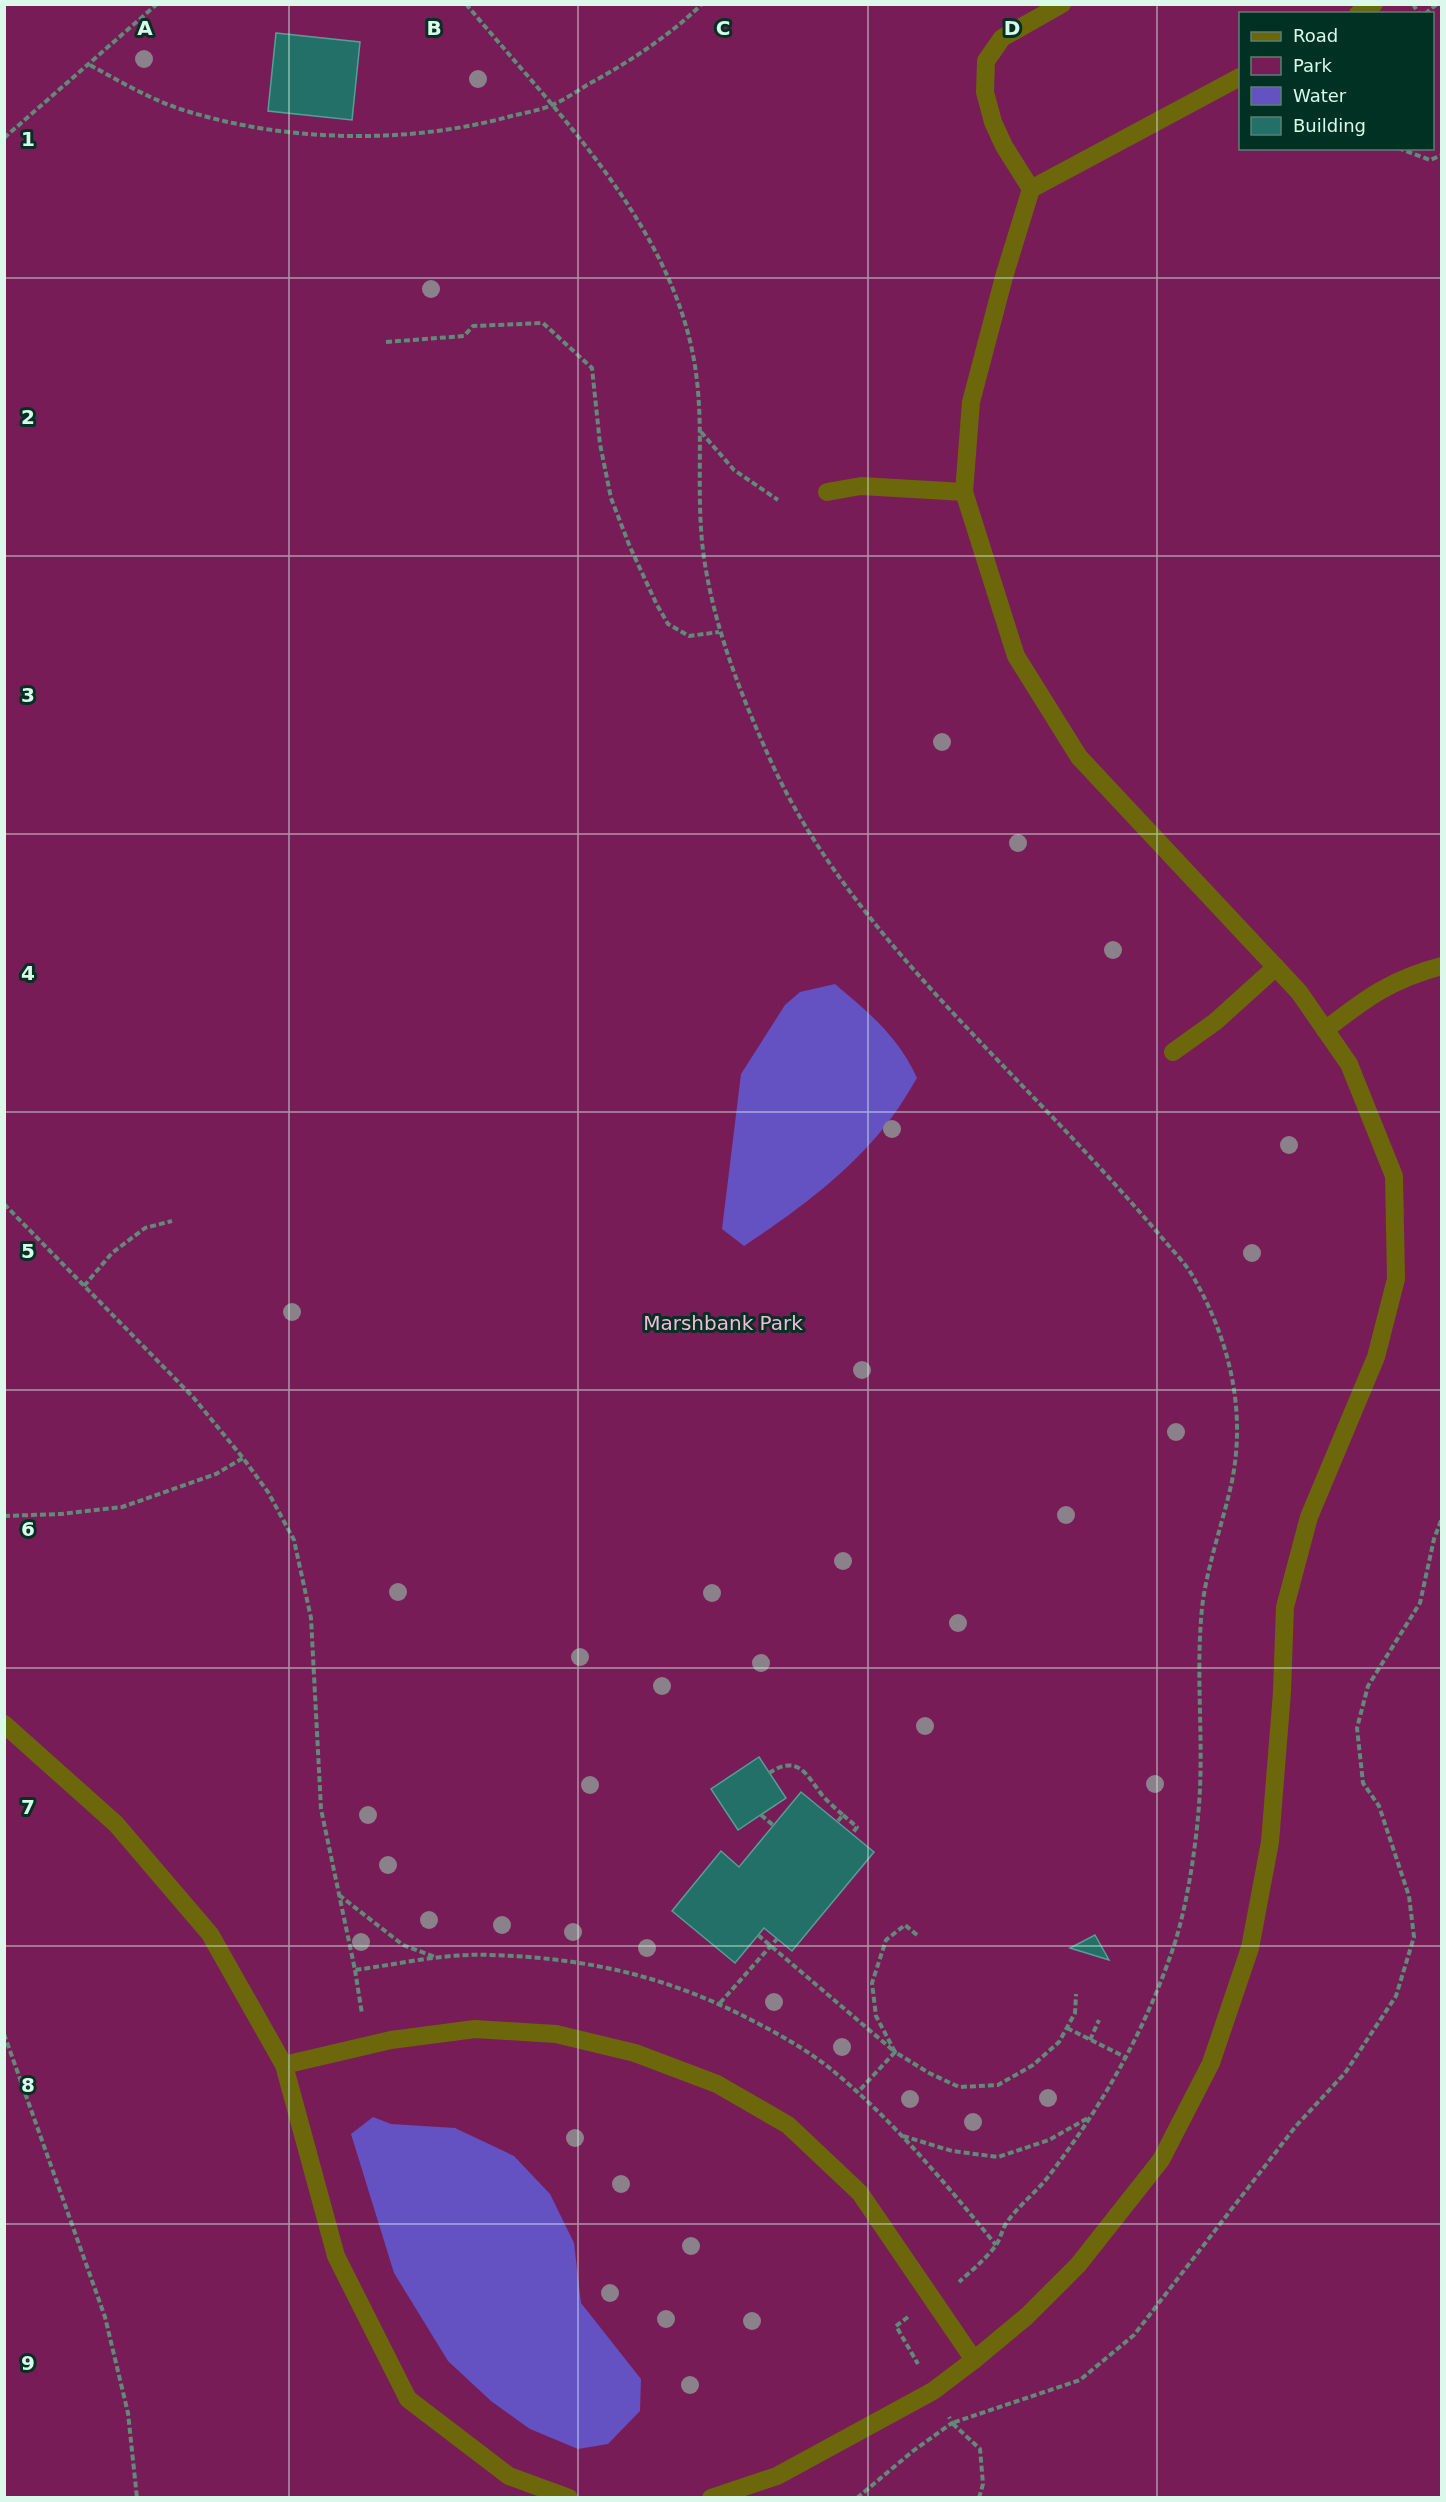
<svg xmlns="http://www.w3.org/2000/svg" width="1446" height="2502" font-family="'DejaVu Sans',sans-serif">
<rect width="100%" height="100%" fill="#0a3c2b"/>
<path fill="#781c57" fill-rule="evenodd" d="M5 5H1441V2497L5 2498ZM1240 14H1432V148H1240Z"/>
<g fill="#6451c2">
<path d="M835 984C869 1013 898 1036 917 1078 909 1091 901 1105 892 1117 853 1170 798 1210 744 1246L722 1229 741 1074 785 1005 800 992Z"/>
<path d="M373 2117 391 2124 455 2128 514 2156 550 2194 574 2243 581 2303 641 2379 640 2411 608 2444 578 2449 530 2429 491 2401 448 2361 394 2273 351 2134Z"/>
</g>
<g fill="#237069" stroke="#569f97" stroke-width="1.5">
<path d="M276 33 360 42 352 120 268 111Z"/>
<path d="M759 1757 786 1798 738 1830 711 1789Z"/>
<path d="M801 1792 874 1852 792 1951 764 1928 735 1963 672 1911 721 1851 739 1867Z"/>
<path d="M1095 1935 1109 1960 1070 1948Z"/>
</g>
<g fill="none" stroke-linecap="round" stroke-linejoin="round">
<g stroke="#608a7a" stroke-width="4" stroke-dasharray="6 3" stroke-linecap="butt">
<path d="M466 4C551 106 664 217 692 350 707 419 694 489 704 558 715 632 743 700 774 768 841 910 970 1029 1076 1142 1106 1174 1135 1206 1163 1239 1174 1252 1187 1265 1195 1280 1230 1342 1246 1411 1232 1481 1223 1523 1207 1565 1202 1608 1195 1678 1205 1747 1198 1817 1194 1860 1185 1917 1170 1957 1142 2036 1101 2107 1051 2173 1038 2191 1020 2204 1007 2222 1002 2229 1001 2238 996 2245 987 2258 971 2271 959 2282"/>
<path d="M1413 4 1419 14"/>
<path d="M1425 14 1437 4"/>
<path d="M90 65C119 81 148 98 180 109 283 142 403 145 508 117 522 113 538 111 552 105 564 100 576 92 587 85 629 62 668 37 702 4"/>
<path d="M4 138 157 4"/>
<path d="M1398 148 1430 160 1442 155"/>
<path d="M386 342 464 336 473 326 543 323 592 368 600 444 611 498 630 547 657 605 668 624 689 636 719 632"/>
<path d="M701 432 734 470 778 500"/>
<path d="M4 1204 193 1397 243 1458 268 1492 294 1540 311 1618 321 1809 355 1970C399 1964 445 1953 490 1955 590 1958 671 1977 759 2024 784 2037 810 2052 832 2070 894 2121 945 2183 996 2245"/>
<path d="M84 1286 112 1253 145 1228 172 1221"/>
<path d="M4 1516 61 1514 122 1507 216 1474 243 1458"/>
<path d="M769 1773C798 1754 806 1774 822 1795 828 1802 836 1809 843 1815L838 1821"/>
<path d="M761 1815 773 1825"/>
<path d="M843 1815 857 1827 852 1834"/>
<path d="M339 1895 403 1945 435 1957"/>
<path d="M758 1935 895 2052 858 2092"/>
<path d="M917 1935 905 1925 886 1940 872 1983 876 2016 895 2052 929 2073 959 2087 998 2085 1033 2065 1059 2042 1075 2013 1076 1994"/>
<path d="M355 1970 362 2014"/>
<path d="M720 2003 777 1939"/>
<path d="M1067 2028 1127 2058"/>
<path d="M4 2034 105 2317 128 2413 137 2498"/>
<path d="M1090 2040 1099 2020"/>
<path d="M903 2136 952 2151 998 2157 1049 2140 1088 2118"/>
<path d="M908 2317 896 2326 918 2364"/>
<path d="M857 2498 913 2451 952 2423 949 2417"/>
<path d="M979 2498 983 2484 980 2449 952 2423 1080 2380 1134 2335 1296 2126 1345 2073 1396 1996 1414 1937 1409 1896 1379 1806 1363 1783 1357 1728 1368 1686 1420 1603 1434 1539 1442 1518"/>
</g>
<g stroke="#6c670b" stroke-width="18">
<path d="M1358 14 1374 4"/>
<path d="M1031 189 1004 146 993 122 985 92 986 61 1002 38 1062 4"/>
<path d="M827 492 861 486 964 492"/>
<path d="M1325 1030C1365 999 1391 979 1442 966"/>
<path d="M1173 1052 1215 1022 1276 967"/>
<path d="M4 1724 116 1824 210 1934 284 2065 336 2256 408 2399 509 2476 569 2498"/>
<path d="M284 2065 391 2040 475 2029 556 2034 635 2053 717 2084 788 2125 860 2193 974 2360"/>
<path d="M711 2498 777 2476 933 2391 974 2360 1027 2316 1078 2265 1161 2160 1211 2063 1250 1948 1270 1842 1282 1692 1285 1607 1309 1517 1376 1357 1396 1279 1394 1176 1349 1064 1299 992 1079 757 1016 656 964 492 971 402 1004 277 1031 189 1240 77"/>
</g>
</g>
<g fill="#8b818b">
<circle cx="144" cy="59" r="9"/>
<circle cx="478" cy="79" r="9"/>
<circle cx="431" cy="289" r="9"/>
<circle cx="942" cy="742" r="9"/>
<circle cx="1018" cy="843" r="9"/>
<circle cx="1113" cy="950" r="9"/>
<circle cx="892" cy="1129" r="9"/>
<circle cx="1289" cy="1145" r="9"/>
<circle cx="1252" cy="1253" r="9"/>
<circle cx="292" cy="1312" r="9"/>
<circle cx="862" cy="1370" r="9"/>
<circle cx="1176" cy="1432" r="9"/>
<circle cx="1066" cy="1515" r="9"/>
<circle cx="843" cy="1561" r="9"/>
<circle cx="398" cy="1592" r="9"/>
<circle cx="712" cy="1593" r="9"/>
<circle cx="958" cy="1623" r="9"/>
<circle cx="580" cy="1657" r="9"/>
<circle cx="761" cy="1663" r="9"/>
<circle cx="662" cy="1686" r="9"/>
<circle cx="925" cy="1726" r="9"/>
<circle cx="1155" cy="1784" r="9"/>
<circle cx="590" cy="1785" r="9"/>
<circle cx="368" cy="1815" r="9"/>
<circle cx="388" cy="1865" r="9"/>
<circle cx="429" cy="1920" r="9"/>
<circle cx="502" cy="1925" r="9"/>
<circle cx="573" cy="1932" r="9"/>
<circle cx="361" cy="1942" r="9"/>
<circle cx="647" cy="1948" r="9"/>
<circle cx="774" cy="2002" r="9"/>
<circle cx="842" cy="2047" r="9"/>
<circle cx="1048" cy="2098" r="9"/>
<circle cx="910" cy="2099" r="9"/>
<circle cx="973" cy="2122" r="9"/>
<circle cx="575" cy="2138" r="9"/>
<circle cx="621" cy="2184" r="9"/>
<circle cx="691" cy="2246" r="9"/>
<circle cx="610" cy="2293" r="9"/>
<circle cx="666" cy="2319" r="9"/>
<circle cx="752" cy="2321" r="9"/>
<circle cx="690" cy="2385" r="9"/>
</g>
<path fill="none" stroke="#daf9eb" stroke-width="1.5" stroke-opacity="0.55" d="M289 4V2498M578 4V2498M868 4V2498M1157 4V2498M4 278H1442M4 556H1442M4 834H1442M4 1112H1442M4 1390H1442M4 1668H1442M4 1946H1442M4 2224H1442"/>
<g text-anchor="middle" stroke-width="6" stroke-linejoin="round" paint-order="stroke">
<g font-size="20" fill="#f5b9d9" stroke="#003122">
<text x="723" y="1330">Marshbank Park</text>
</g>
</g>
<g font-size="20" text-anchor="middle" font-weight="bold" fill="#daf9eb" stroke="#003122" stroke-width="6" stroke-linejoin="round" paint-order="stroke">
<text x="145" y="35">A</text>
<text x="434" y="35">B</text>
<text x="723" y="35">C</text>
<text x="1012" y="35">D</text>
<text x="28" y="146">1</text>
<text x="28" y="424">2</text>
<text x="28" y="702">3</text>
<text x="28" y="980">4</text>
<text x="28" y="1258">5</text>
<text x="28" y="1536">6</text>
<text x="28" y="1814">7</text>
<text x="28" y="2092">8</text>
<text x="28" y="2370">9</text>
</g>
<rect width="1446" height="2502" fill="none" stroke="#daf9eb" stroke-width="12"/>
<rect x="1239" y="12" width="195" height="138" fill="#003122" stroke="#578172" stroke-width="1.5"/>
<rect x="1251" y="32" width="30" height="9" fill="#6c670b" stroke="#578172" stroke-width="1.5"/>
<text x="1293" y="42" font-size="18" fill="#daf9eb">Road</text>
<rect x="1251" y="57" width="30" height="18" fill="#781c57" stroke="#578172" stroke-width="1.5"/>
<text x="1293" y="72" font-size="18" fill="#daf9eb">Park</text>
<rect x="1251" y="87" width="30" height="18" fill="#6451c2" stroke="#578172" stroke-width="1.5"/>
<text x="1293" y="102" font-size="18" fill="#daf9eb">Water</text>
<rect x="1251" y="117" width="30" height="18" fill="#237069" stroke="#578172" stroke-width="1.5"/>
<text x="1293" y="132" font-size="18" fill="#daf9eb">Building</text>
</svg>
